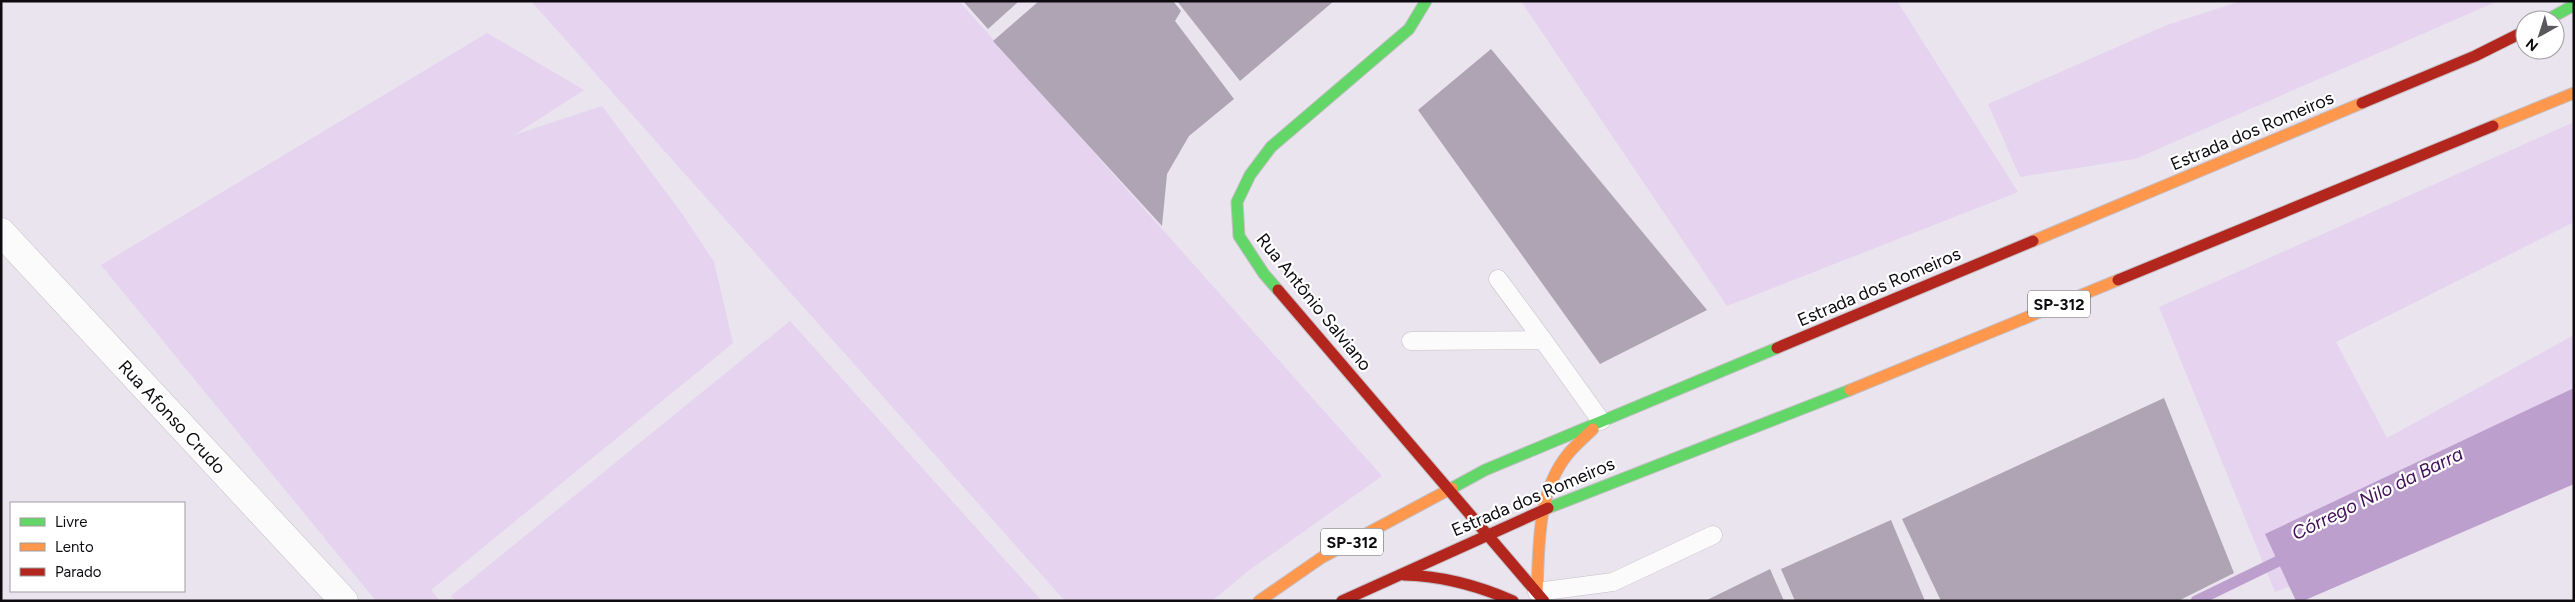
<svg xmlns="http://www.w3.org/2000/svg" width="2575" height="602" font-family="Figtree,sans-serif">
<rect width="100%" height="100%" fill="#eae4ee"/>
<g fill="#e5d3ef">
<path d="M531 1H959L1382 476 1248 571 1212 601H1065Z"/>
<path d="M1521 1H1897L2018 192 1727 306Z"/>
<path d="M2241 1H2498L2135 159 2020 177 1988 104 2167 25Z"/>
<path d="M487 33 584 90 514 135 602 106 683 215 714 262 733 343 431 590 440 601H376L101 265Z"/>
<path d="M2574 122V222L2336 342 2387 438 2574 335V475L2275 592 2159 307Z"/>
<path d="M790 321 1042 601H455L451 596Z"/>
</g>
<path fill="#bc9fcc" d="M2574 388V484L2303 601H2296L2265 534Z"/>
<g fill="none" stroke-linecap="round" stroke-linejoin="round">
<path stroke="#bc9fcc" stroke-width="11" d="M2196 601 2291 555"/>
</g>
<g fill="#aea4b3">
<path d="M963 1H1019L988 29Z"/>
<path d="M1039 1H1173L1181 11 1175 21 1234 99 1189 136 1167 174 1162 226 993 41Z"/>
<path d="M1177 1H1334L1240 81Z"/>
<path d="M1491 49 1707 310 1600 364 1418 110Z"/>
<path d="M2164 398 2234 573 2178 601H1941L1902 519Z"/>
<path d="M1891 520 1925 601H1795L1781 569Z"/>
<path d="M1770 569 1784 601H1705Z"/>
</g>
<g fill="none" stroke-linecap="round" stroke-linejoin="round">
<defs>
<g id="lane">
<path d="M1498 279 1543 340"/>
<path d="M1411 341 1543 340 1601 421"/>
<path d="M1537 592 1613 582 1713 535"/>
</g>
<path id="street" d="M1 232 344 601"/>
<g id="fast">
<path d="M2547 20 2574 5"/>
<path d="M1278 290 1264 274 1239 236 1237 202 1250 175 1271 147 1409 29 1426 1"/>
<path d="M1452 488 1485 470 1777 348"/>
<path d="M1548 508 1850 390"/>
</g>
<g id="slow">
<path d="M2493 126 2574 93"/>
<path d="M2033 241 2362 103"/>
<path d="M1850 390 2118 280"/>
<path d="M1537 592C1539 545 1537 492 1568 454 1575 445 1585 437 1593 429"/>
<path d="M1259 601 1321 558 1452 488"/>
</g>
<g id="jam">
<path d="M2362 103 2475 56 2525 31"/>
<path d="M2118 280 2493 126"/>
<path d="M1278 290 1544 601"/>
<path d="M1777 348 2033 241"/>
<path d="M1404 575C1443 576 1477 585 1513 601"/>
<path d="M1342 601 1548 508"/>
</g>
</defs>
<use href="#lane" stroke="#c4bfc6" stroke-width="19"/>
<use href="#street" stroke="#c4bfc6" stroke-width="29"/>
<use href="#fast" stroke="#c4bfc6" stroke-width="13"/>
<use href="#slow" stroke="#c4bfc6" stroke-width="13"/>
<use href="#jam" stroke="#c4bfc6" stroke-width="13"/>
<use href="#lane" stroke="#fcfbfc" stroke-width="18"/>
<use href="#street" stroke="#fcfbfc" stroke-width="28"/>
<use href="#fast" stroke="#63d668" stroke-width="11"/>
<use href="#slow" stroke="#ff974d" stroke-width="11"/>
<use href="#jam" stroke="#b3261e" stroke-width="11"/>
</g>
<g text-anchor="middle" stroke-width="4.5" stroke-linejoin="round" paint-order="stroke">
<g fill="#fff" stroke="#565458" stroke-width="1">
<rect x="2028" y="290.5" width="62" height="27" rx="4"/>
<rect x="1321" y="528.5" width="62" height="27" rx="4"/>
</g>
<g font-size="16" font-weight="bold" fill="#0e0b10">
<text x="2059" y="310">SP-312</text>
<text x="1352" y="548">SP-312</text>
</g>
<g font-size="18" fill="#0e0b10" stroke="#fff">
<text transform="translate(2252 131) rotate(-23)" y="6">Estrada dos Romeiros</text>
<text transform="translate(1879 287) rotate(-23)" y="6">Estrada dos Romeiros</text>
<text transform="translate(1314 302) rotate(51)" y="6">Rua Antônio Salviano</text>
<text transform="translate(172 417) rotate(47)" y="6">Rua Afonso Crudo</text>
<text transform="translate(1533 497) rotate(-23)" y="6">Estrada dos Romeiros</text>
</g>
<g font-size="19" font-style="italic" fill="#430f59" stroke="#fff">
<text transform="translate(2377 493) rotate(-26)" y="7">Córrego Nilo da Barra</text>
</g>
</g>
<rect width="2575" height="602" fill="none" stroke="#0e0b10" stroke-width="5"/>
<rect x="10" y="502" width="175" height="90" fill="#ffffff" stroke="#9f9d9f"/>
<rect x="20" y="518" width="25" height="8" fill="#63d668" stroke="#9f9d9f"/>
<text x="55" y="527" font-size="15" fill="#0e0b10">Livre</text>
<rect x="20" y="543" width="25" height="8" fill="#ff974d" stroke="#9f9d9f"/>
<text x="55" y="552" font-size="15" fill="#0e0b10">Lento</text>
<rect x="20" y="568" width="25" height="8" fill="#b3261e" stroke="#9f9d9f"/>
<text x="55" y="577" font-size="15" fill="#0e0b10">Parado</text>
<g transform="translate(2540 35) rotate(219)"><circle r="24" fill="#ffffff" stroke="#9f9d9f"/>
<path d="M0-4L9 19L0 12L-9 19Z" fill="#5b575e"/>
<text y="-8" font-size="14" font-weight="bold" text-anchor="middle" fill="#0e0b10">N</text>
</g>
</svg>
